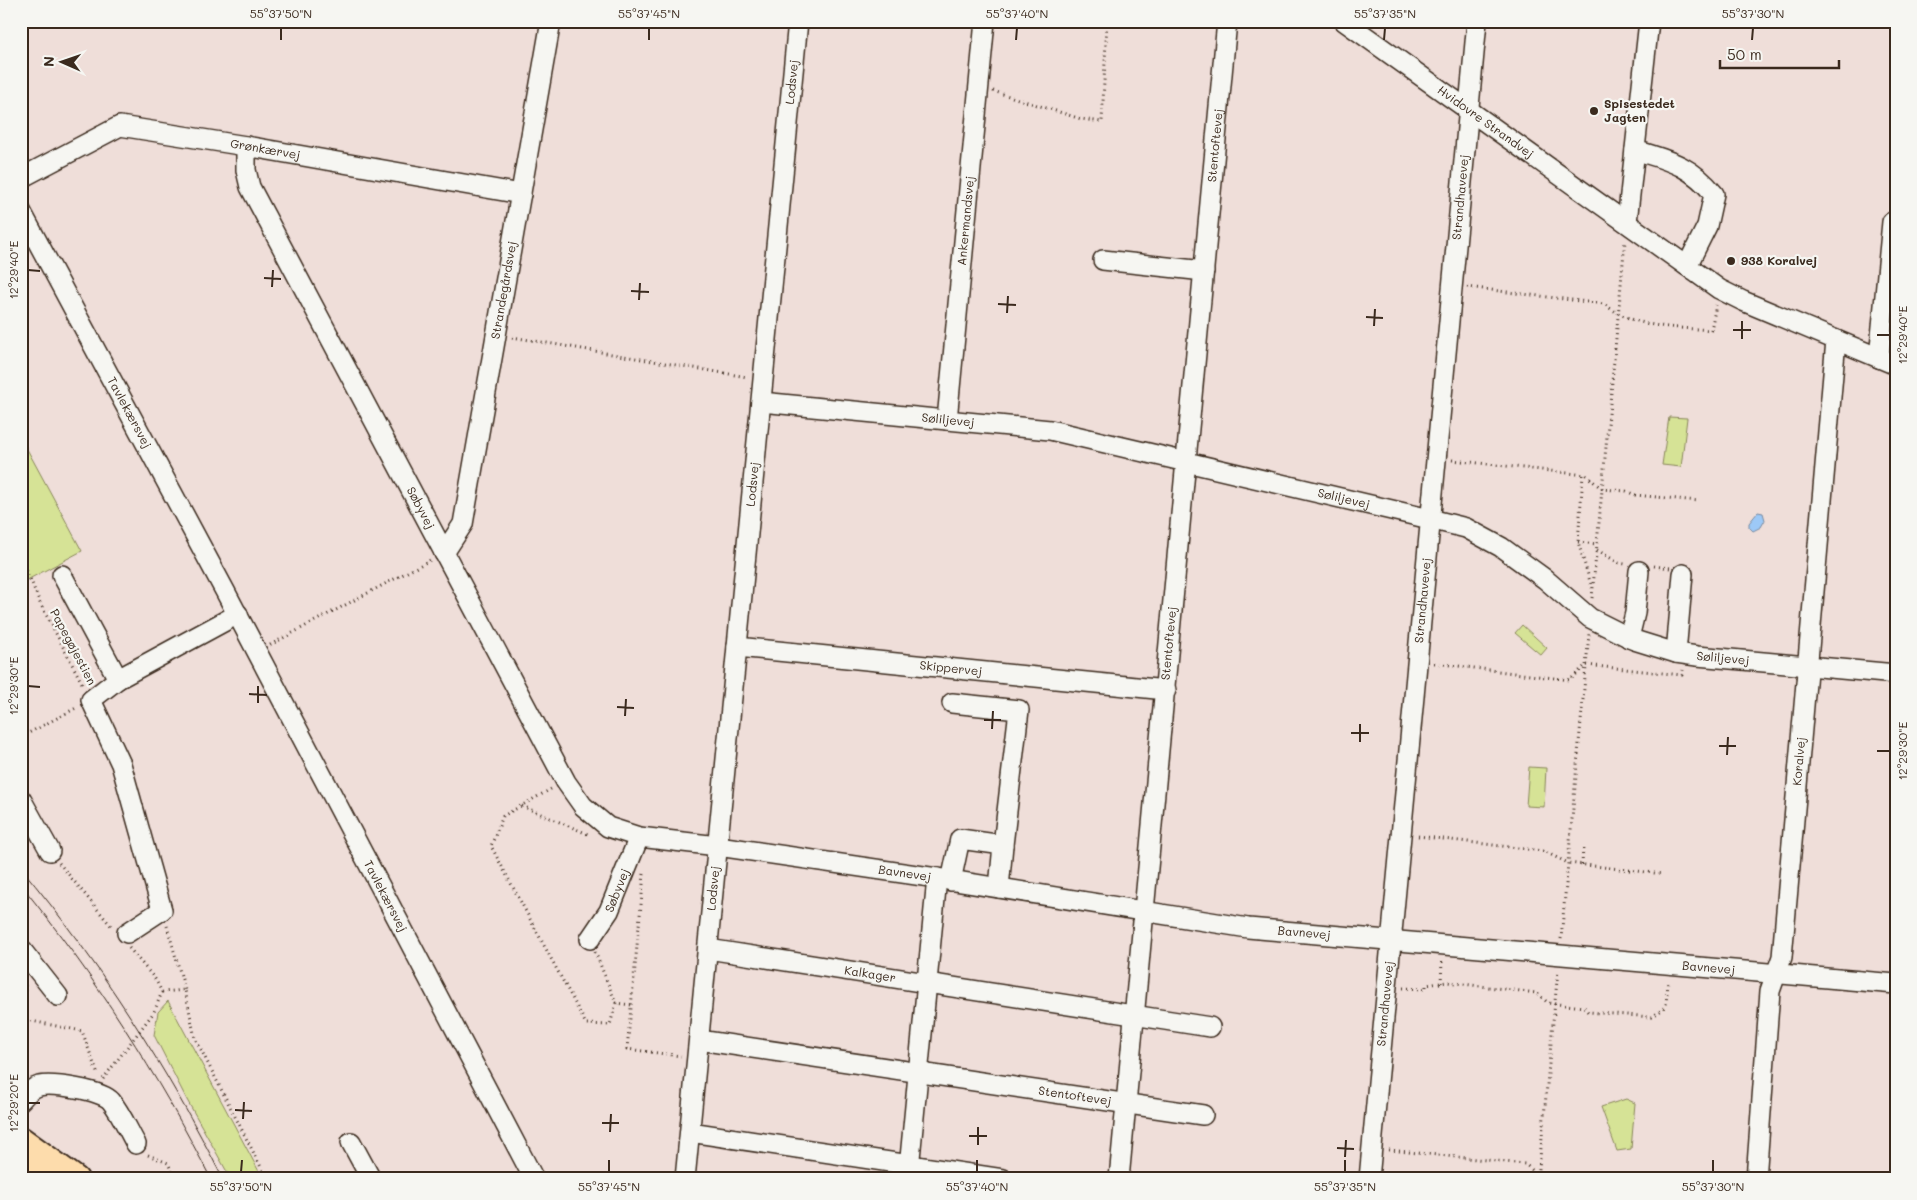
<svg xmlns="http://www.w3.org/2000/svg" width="1917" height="1200" font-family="Mali,sans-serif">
<rect width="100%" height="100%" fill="#efded9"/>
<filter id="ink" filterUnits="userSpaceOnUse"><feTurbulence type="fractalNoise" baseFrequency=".02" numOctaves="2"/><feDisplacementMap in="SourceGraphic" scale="10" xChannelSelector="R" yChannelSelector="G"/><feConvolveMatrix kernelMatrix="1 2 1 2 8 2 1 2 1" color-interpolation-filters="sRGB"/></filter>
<g filter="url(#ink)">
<g fill="#d6e396" stroke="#88865a">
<path d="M1669 417 1687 418 1681 467 1662 465Z"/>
<path d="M21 438 82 551 27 580 21 570Z"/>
<path d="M1522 625 1547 648 1541 655 1515 633Z"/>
<path d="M1529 767 1546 768 1544 807 1526 806Z"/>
<path d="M168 1001 263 1179H231L187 1100 154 1035 158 1012Z"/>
<path d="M1626 1099 1635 1103 1631 1149 1617 1151 1601 1107Z"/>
</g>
<path fill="#9dc9f7" stroke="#7689a0" d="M1758 512 1763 513 1765 520 1761 527 1753 531 1749 527V523Z"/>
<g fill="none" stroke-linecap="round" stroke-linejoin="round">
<defs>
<g id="minor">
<path id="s1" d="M1344 21 1719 289 1743 301 1896 365"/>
<path id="s2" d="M246 146V170L250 187 566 782 583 806 608 827 639 837 718 846 937 878 1248 928 1896 984"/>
<path d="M1635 150C1670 161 1690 165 1714 194L1707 226 1687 266"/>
<path id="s3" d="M21 178 120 126 246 146 521 194"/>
<path id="s4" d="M21 211 225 591 534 1179"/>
<path d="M1627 222 1649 21"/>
<path d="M1103 260 1204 271"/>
<path d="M1879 358 1892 222"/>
<path id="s5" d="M761 402 1050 430 1430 519 1466 528 1501 547 1545 579 1590 618 1634 640 1676 653 1697 656 1896 674"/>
<path id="s6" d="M947 420 985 21"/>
<path id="s7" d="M444 553 463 524 551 21"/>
<path d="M62 575 118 679 238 614"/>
<path d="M1629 638 1635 613 1639 571"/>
<path id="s8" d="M737 647 1166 690"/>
<path d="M1676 653 1683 574"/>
<path d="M118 679 91 700 121 764 162 910 127 933"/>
<path d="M952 703 1019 710 1003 845"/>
<path d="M21 799 50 851"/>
<path d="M951 881 960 839 1003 845 999 888"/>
<path id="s9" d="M590 939 609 911 639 837"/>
<path d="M21 949 58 996"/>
<path id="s10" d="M708 949 1210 1027"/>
<path id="s11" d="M699 1040 1203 1115"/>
<path d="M21 1100C26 1094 32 1088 39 1086 52 1083 102 1090 111 1101 121 1113 128 1130 136 1144"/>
<path d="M690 1132 1003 1179"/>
<path d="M351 1142 371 1179"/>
<path id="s12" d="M685 1179 798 21"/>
<path d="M908 1179 937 878"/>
<path id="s13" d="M1119 1179 1227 21"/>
<path id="s14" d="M1369 1179 1477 21"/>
<path id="s15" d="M1756 1179 1770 991 1782 957 1836 340"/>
</g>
<g id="major">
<path d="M21 1139 76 1179"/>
<path d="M21 1163 44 1179"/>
</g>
</defs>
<use href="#minor" stroke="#3b2a1e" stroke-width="22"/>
<use href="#major" stroke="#3b2a1e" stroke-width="28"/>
<g stroke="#3b2a1e" stroke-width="3" stroke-dasharray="1 4" stroke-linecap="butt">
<path d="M993 91 1081 119 1102 122 1107 21"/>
<path d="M1467 287 1604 304C1637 329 1672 327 1711 330L1716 305"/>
<path d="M512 337 747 377"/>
<path d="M1452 460 1586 475 1602 489 1626 491 1635 495 1699 501"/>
<path d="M1583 475 1578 542 1592 588"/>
<path d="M21 483 27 510 21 532"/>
<path d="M1578 542 1597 544"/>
<path d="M1597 550 1619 563 1625 564"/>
<path d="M21 556 40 603 83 685"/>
<path d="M1654 566 1670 568"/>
<path d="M1592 598 1625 241"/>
<path d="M270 645 430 560"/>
<path d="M1434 663 1570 680 1586 665 1682 675 1683 670"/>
<path d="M21 737 76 708"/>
<path d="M551 789 503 816 491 846 586 1024 610 1025 616 1003 631 1005"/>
<path d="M522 806 590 835"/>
<path d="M1418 836 1543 851 1568 863 1663 874"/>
<path d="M59 863 112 927"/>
<path d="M1582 865 1583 847"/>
<path d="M644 874 627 1049 681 1056"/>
<path d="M167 926 185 990"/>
<path d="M1561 939 1589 634"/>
<path d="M129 948 155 979 162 992 185 990 195 1038 267 1179"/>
<path d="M595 952 616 1003"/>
<path d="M21 983 26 987 21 1014"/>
<path d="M1441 983 1442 961"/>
<path d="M1403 988 1426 989V985L1447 982 1537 993 1548 1003 1584 1007 1588 1012 1652 1017 1663 1009 1666 1004 1668 981"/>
<path d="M21 1019 82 1031 98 1075"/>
<path d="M103 1079 154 1012 162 992"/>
<path d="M1389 1150 1525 1164 1539 1176 1547 1179"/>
<path d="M148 1155 168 1163 175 1179"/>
<path d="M1538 1179 1558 970"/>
</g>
<use href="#minor" stroke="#f6f6f2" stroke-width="19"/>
<use href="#major" stroke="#fddcac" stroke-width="24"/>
<g stroke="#3b2a1e" stroke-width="1">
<path d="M21 868C100 963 167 1068 223 1179"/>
<path d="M21 885C95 976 158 1075 211 1179"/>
</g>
</g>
</g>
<path fill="none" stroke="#3b2a1e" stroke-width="2" d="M281 40V28M649 40V28M1016 40 1017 28M1384 40 1385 28M1752 40 1753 28M28 270 40 271M264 278 281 279M272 287 273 270M631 291 649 292M639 300 640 283M998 304 1016 305M1007 313 1008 296M1366 317 1383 318M1374 326 1375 309M1733 330H1751M1877 335H1890M1742 339V321M28 686 40 687M249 694 267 695M258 703V686M617 707 634 708M625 716 626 699M984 720H1001M992 729 993 711M1351 733H1369M1360 742V724M1719 746H1736M1877 751H1890M1727 755 1728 737M28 1103H40M235 1110 252 1111M243 1119 244 1102M602 1123H619M610 1132 611 1114M969 1136H987M978 1145V1127M1337 1148 1354 1149M1345 1157 1346 1140M241 1172 242 1160M609 1172V1160M977 1172V1160M1345 1172V1160M1713 1172V1160"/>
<g fill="#3b2a1e" stroke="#f6f6f2" stroke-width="2">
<circle cx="1594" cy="111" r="5"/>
<circle cx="1731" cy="261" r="5"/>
</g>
<g text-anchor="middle" stroke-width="4.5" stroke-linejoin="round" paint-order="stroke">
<g font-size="12" fill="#3b2a1e" stroke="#f6f6f2">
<text dy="4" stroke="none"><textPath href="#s12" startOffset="1102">Lodsvej</textPath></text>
<text dy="4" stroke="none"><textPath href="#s1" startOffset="174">Hvidovre Strandvej</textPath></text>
<text dy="4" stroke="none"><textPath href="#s13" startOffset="1038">Stentoftevej</textPath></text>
<text dy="4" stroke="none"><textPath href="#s3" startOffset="259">Grønkærvej</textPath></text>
<text dy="4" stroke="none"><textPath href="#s14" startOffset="986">Strandhavevej</textPath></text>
<text dy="4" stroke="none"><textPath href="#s6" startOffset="200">Ankermandsvej</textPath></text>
<text dy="4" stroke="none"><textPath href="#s7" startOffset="272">Strandegårdsvej</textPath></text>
<text dy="4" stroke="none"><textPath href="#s4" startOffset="229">Tavlekærsvej</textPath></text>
<text dy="4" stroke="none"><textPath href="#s5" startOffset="188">Søliljevej</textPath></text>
<text dy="4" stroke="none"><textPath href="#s12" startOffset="698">Lodsvej</textPath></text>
<text dy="4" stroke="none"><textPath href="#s5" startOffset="592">Søliljevej</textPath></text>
<text dy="4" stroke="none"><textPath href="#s2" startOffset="405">Søbyvej</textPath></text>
<text dy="4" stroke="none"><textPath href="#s14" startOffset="581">Strandhavevej</textPath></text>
<text dy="4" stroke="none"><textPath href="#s13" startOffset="538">Stentoftevej</textPath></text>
<text transform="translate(73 647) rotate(62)" y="4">Papegøjestien</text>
<text dy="4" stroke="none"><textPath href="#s5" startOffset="1012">Søliljevej</textPath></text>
<text dy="4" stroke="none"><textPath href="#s8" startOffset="215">Skippervej</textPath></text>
<text dy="4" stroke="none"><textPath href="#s15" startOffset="421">Koralvej</textPath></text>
<text dy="4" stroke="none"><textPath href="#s2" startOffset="1078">Bavnevej</textPath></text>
<text dy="4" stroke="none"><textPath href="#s12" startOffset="292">Lodsvej</textPath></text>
<text dy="4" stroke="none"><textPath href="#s9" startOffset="56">Søbyvej</textPath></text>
<text dy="4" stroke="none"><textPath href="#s4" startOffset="776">Tavlekærsvej</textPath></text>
<text dy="4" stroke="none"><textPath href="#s2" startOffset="1482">Bavnevej</textPath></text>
<text dy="4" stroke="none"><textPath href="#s2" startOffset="1888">Bavnevej</textPath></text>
<text dy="4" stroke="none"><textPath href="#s10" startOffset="164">Kalkager</textPath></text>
<text dy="4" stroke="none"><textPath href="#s14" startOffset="176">Strandhavevej</textPath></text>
<text dy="4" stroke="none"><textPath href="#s11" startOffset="380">Stentoftevej</textPath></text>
</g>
<g font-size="12" font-weight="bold" fill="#3b2a1e" stroke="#f6f6f2" text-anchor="start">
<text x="1604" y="108">Spisestedet<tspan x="1604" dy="14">Jagten</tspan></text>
<text x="1741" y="265">938 Koralvej</text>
</g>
</g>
<rect width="1917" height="1200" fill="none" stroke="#f6f6f2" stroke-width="55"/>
<g transform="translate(62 62) rotate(272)" stroke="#f6f6f2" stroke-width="4" paint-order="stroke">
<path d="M0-4L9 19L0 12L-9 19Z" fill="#3b2a1e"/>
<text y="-8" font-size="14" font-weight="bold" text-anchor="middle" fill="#3b2a1e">N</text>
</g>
<path d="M1720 60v8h119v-8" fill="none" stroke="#3b2a1e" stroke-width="2.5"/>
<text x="1727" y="60" font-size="15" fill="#3b2a1e" stroke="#f6f6f2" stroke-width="4" paint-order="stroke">50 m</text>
<rect x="28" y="28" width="1862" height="1144" fill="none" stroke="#3b2a1e" stroke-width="2"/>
<g font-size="12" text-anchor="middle" fill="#3b2a1e">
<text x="281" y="18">55°37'50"N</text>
<text x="649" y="18">55°37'45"N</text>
<text x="1017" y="18">55°37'40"N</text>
<text x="1385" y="18">55°37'35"N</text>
<text x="1753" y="18">55°37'30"N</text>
<text transform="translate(14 270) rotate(-90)" y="4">12°29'40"E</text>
<text transform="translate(1903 335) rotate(-90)" y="4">12°29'40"E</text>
<text transform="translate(14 686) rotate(-90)" y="4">12°29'30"E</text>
<text transform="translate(1903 751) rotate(-90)" y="4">12°29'30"E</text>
<text transform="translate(14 1103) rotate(-90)" y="4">12°29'20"E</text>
<text x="241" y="1191">55°37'50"N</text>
<text x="609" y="1191">55°37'45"N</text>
<text x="977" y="1191">55°37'40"N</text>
<text x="1345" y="1191">55°37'35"N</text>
<text x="1713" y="1191">55°37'30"N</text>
</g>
</svg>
